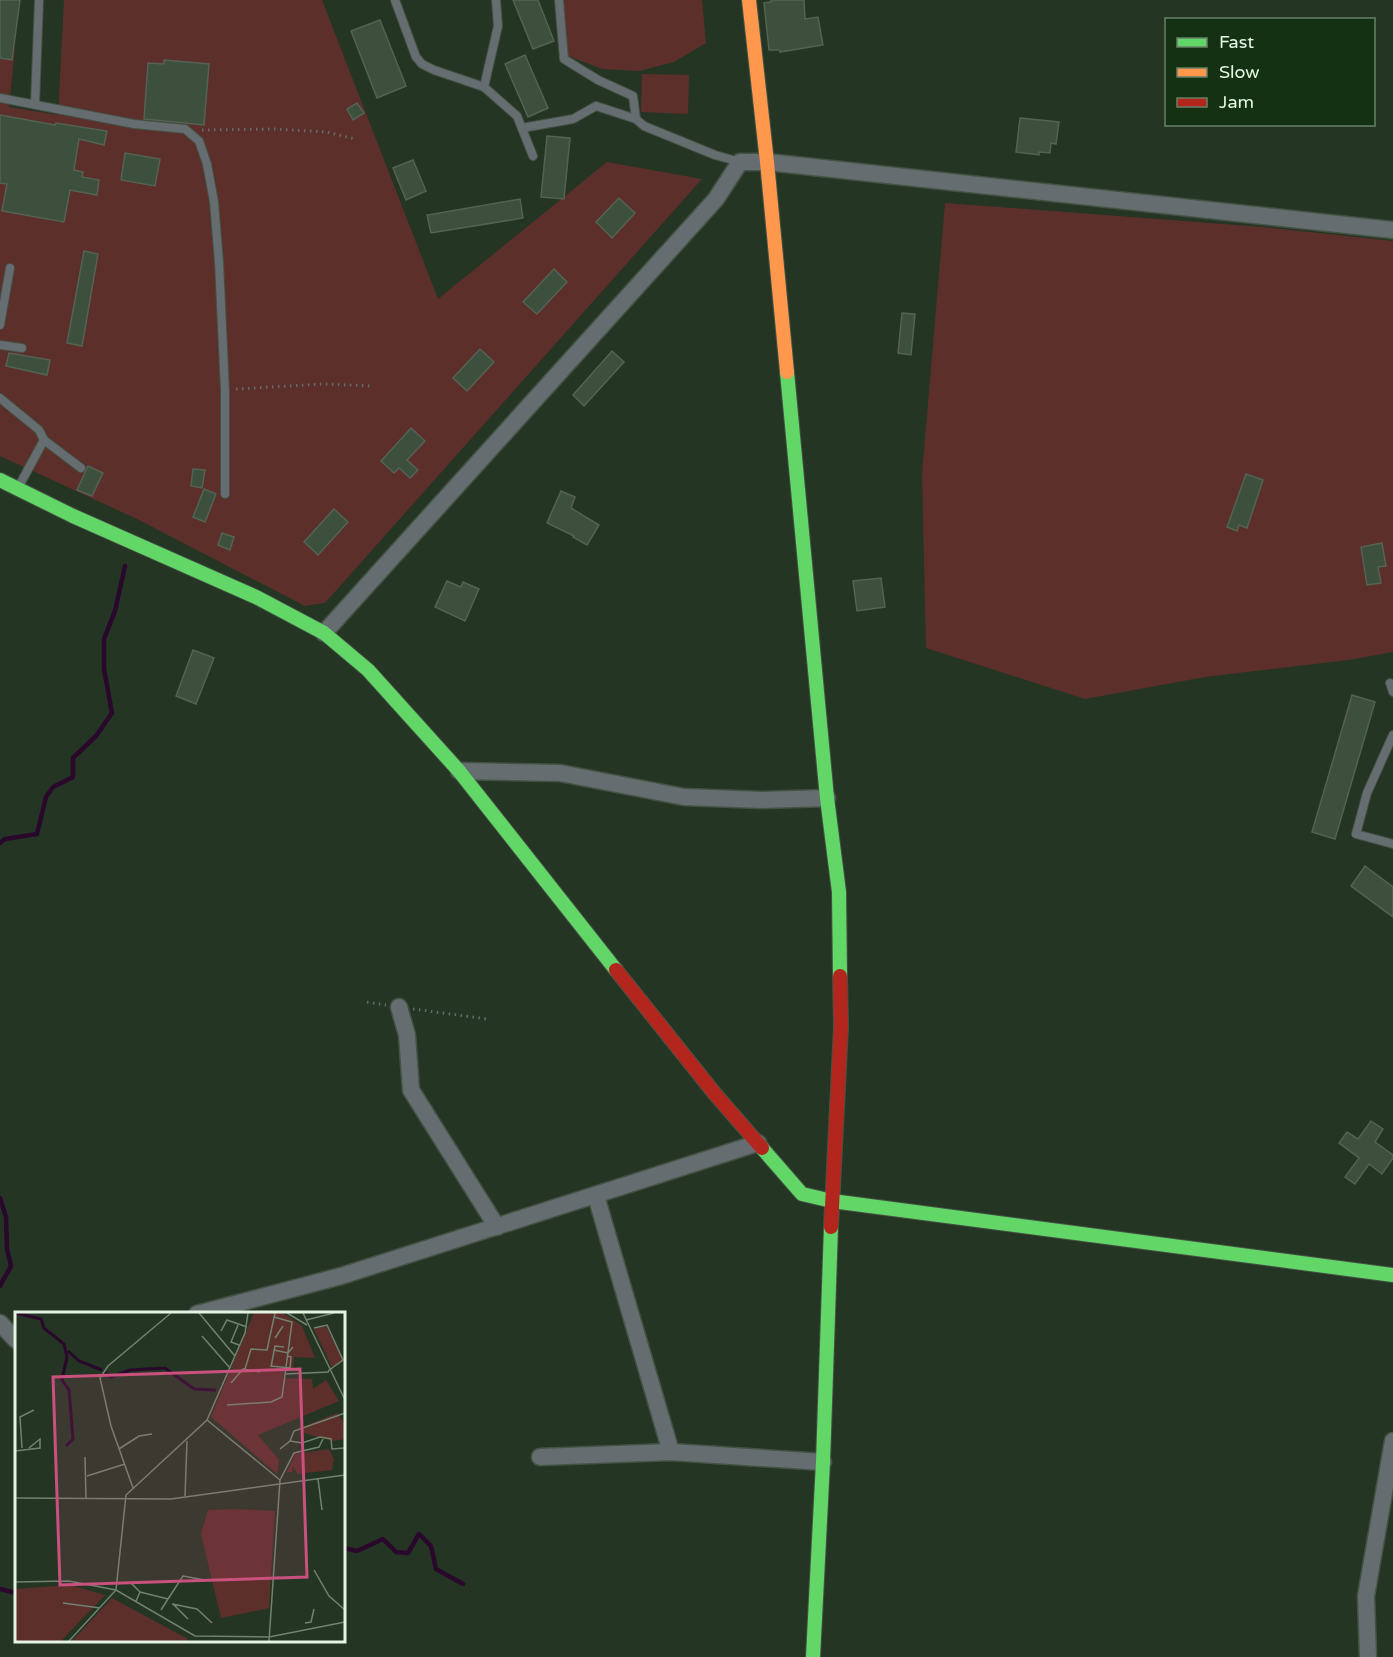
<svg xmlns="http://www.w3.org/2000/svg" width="1393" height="1657" font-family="'Varela Round',sans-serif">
<rect width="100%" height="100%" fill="#243524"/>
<g fill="#5c2f2b">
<path d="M64 0H322L438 299 607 162 702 179 325 603 305 606 137 519 0 456V48L15 49 9 107 58 115Z"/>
<path d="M563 0H702L706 43 674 62 639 71 602 69 568 56Z"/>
<path d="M642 74 689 75 688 114 641 112Z"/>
<path d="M945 203 1263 227 1393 241V652L1349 660 1205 677 1085 699 926 648 922 474Z"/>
</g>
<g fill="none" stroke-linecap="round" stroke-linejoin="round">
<g stroke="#29082c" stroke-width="4.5">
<path d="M0 843 5 839 37 834 46 797 53 787 73 777V758L96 736 112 713 104 669V639L115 611 125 566"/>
<path d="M0 1198 6 1217 7 1249 11 1266 0 1286"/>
<path d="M344 1548 357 1551 383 1539 396 1552 408 1553 419 1534 431 1546 436 1569 463 1584"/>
<path d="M0 1589 16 1593"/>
</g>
</g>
<g fill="#3d503d" stroke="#546254" stroke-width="1.5">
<path d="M0 0H20L12 60 0 58Z"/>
<path d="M513 0H538L554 41 533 49Z"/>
<path d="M771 0H804L805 19 818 17 823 45 780 52V50H769L764 3 771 2Z"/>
<path d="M380 20 406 86 377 98 351 31Z"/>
<path d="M525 55 548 108 528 117 505 64Z"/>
<path d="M164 60 209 64 204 125 144 119 148 63 164 64Z"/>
<path d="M357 103 364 113 353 120 347 109Z"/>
<path d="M0 115 55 125 56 123 107 131 104 145 79 139 74 170 83 172 82 177 99 180 97 195 70 190 64 222 2 211 7 184 0 183Z"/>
<path d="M1020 118 1059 122 1056 144 1051 143 1050 153 1039 152V155L1016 152Z"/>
<path d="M547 136 570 138 564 199 541 197Z"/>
<path d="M125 153 160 159 155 186 121 180Z"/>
<path d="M413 160 426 191 406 200 393 168Z"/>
<path d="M619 198 635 213 612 238 596 222Z"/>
<path d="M520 199 523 218 431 233 427 215Z"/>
<path d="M84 251 98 254 82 346 67 343Z"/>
<path d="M554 269 567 282 537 314 523 302Z"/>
<path d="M902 313 915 314 911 355 898 353Z"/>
<path d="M480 349 494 362 467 391 453 378Z"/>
<path d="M612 351 624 362 584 406 573 395Z"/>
<path d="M9 353 50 360 47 375 6 366Z"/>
<path d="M411 428 425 441 407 460 418 470 410 478 399 468 394 473 381 461Z"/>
<path d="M88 466 103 473 92 496 77 490Z"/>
<path d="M193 469 205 470 202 488 191 486Z"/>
<path d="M1246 474 1263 480 1247 528 1239 525 1237 531 1227 527Z"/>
<path d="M204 489 216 494 205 522 193 517Z"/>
<path d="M561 491 575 497 571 508 599 525 587 545 573 537 574 536 547 523Z"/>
<path d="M334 509 348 522 318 555 304 542Z"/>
<path d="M222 533 234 537 230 550 218 545Z"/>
<path d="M1382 543 1386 566 1378 567 1381 583 1367 585 1361 547Z"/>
<path d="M881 578 885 607 857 611 853 581Z"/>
<path d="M447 581 461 587 463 582 479 589 465 621 435 607Z"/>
<path d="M193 650 214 658 196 704 176 696Z"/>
<path d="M1352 695 1375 702 1335 839 1312 832Z"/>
<path d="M1365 866 1393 887V917L1351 886Z"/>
<path d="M1371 1121 1383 1129 1375 1142 1393 1155V1158L1382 1174 1369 1164 1355 1184 1345 1177 1359 1158 1339 1143 1347 1132 1358 1139Z"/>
</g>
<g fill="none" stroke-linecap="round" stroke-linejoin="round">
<defs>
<g id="lane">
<path d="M395 0 416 57 422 64 434 70 484 87 517 116 533 156"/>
<path d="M559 0 564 59 598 80 633 96 636 119 644 126 715 155 740 162"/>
<path d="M484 87 498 26 496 0"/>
<path d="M0 98 134 124 185 129 199 141 207 164 214 202 219 262 225 391V494"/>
<path d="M35 104 39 0"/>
<path d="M522 128 573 119 596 106 636 119"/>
<path d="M0 325 10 268"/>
<path d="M0 345 22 348"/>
<path d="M0 398 39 430 44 440 81 468"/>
<path d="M19 486 44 440"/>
<path d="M1390 683 1393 692"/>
<path d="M1393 735 1367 793 1356 834 1393 844"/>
</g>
<g id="street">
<path d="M324 633 716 199 740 162H767L1393 230"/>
<path d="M459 771 560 773 684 797 762 800 827 798"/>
<path d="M399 1007 407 1035 411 1090 497 1227"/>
<path d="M596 1196 671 1452"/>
<path d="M197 1314 341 1276 758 1143"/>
<path d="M0 1323 16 1340"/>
<path d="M540 1457 671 1452 823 1462"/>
<path d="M1368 1657 1366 1596 1393 1441"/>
</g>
<g id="fast">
<path d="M787 372 827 798 839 892 840 976"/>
<path d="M0 480 73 516 256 597 324 633 368 670 459 771 616 970"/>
<path d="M762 1148 802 1194 832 1201 1393 1275"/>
<path d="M813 1657 823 1462 831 1227"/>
</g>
<path id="slow" d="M749 0 767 162 787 372"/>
<g id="jam">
<path d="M616 970 715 1094 762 1148"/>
<path d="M831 1227 841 1027 840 976"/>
</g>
</defs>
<use href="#lane" stroke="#445244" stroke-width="10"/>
<use href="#street" stroke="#445244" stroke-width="19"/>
<use href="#fast" stroke="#445244" stroke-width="16"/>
<use href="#slow" stroke="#445244" stroke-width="16"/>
<use href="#jam" stroke="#445244" stroke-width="16"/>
<g stroke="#626c6a" stroke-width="3" stroke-dasharray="1.5 4.5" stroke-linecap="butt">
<path d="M202 130 275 129 327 132 355 139"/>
<path d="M236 389 323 384 371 386"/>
<path d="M367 1002 386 1005"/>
<path d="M413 1009 487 1019"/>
</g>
<use href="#lane" stroke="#656d70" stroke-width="8"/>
<use href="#street" stroke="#656d70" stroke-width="16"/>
<use href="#fast" stroke="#63d668" stroke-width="14"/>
<use href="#slow" stroke="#ff974d" stroke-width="14"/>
<use href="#jam" stroke="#b3261e" stroke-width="14"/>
</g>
<g transform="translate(15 1312)">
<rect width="330" height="330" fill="#243524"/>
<path d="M239 1H268L287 14 300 46 279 45 278 59H269L268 66 297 67 298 77 311 68 324 89 243 123 264 148 262 162 196 105ZM311 14 328 49 317 55 299 17ZM322 101 330 112V127L318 129 289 121 287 115ZM314 137 319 147 317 158 282 162 278 154 277 160H272L280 142ZM219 197 260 199 254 296 206 306 186 222 193 198ZM55 273 90 283 46 329H0V277ZM97 286 171 326 173 329H57Z" fill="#5c2f2b"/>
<path fill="none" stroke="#29082c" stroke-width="3" d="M1 1 26 7 29 16 49 32 52 45 47 68 54 78 58 127 51 134M53 39 64 49 87 58M90 61 96 65 115 58 150 56 179 77 201 78"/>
<path fill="none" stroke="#718270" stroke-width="1.5" d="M184 1 220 44M272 1 292 13M288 1 330 88M291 8 319 1M223 13 216 30 224 33M299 16 312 13 328 48 313 59M206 19 212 8 232 15M263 22 260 26 268 14M187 24 215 56M259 38 273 41 278 35M256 54 275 56 276 45 272 44M256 55 260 34 269 35M230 57 236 37 252 38 260 1M270 62 314 60M216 71 228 57 245 60M212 93 256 90 267 85 277 10 259 5M192 108 265 168 254 329M275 129 287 131 305 125 316 127 317 137 330 136M7 136 5 105 19 98M104 137 124 124 137 122M265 137 275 129 279 119 330 101M0 139 25 136V127L14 136M70 145 71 187M72 164 110 152M303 167 307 198M265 168 279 141 304 135 308 127M118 176 96 114 85 66 93 54 156 1M170 184 172 129M0 186 156 187 330 163M299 258 314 284 330 298M0 270 54 269 101 278 180 324 254 325 330 310M116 271 125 280 121 289M125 280 153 287 146 298M153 287 168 264 190 268M48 291 85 296M157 292 182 297 197 311M158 292 173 307M290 311 296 310 299 297M54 329 101 278 111 183 192 108 230 21 233 1"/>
<path fill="#ca507d" fill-opacity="0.15" stroke="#ca507d" stroke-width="3" d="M285 57 292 265 45 273 38 65Z"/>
<rect width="330" height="330" fill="none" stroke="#e4f6e3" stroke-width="3"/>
</g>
<rect x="1165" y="18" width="210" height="108" fill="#143114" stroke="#678067" stroke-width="1.5"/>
<rect x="1177" y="38" width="30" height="9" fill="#63d668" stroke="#678067" stroke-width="1.5"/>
<text x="1219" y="48" font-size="18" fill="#e4f6e3">Fast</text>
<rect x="1177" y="68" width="30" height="9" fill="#ff974d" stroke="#678067" stroke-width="1.5"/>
<text x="1219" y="78" font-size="18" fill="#e4f6e3">Slow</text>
<rect x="1177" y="98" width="30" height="9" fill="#b3261e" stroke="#678067" stroke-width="1.5"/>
<text x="1219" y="108" font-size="18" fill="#e4f6e3">Jam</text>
</svg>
